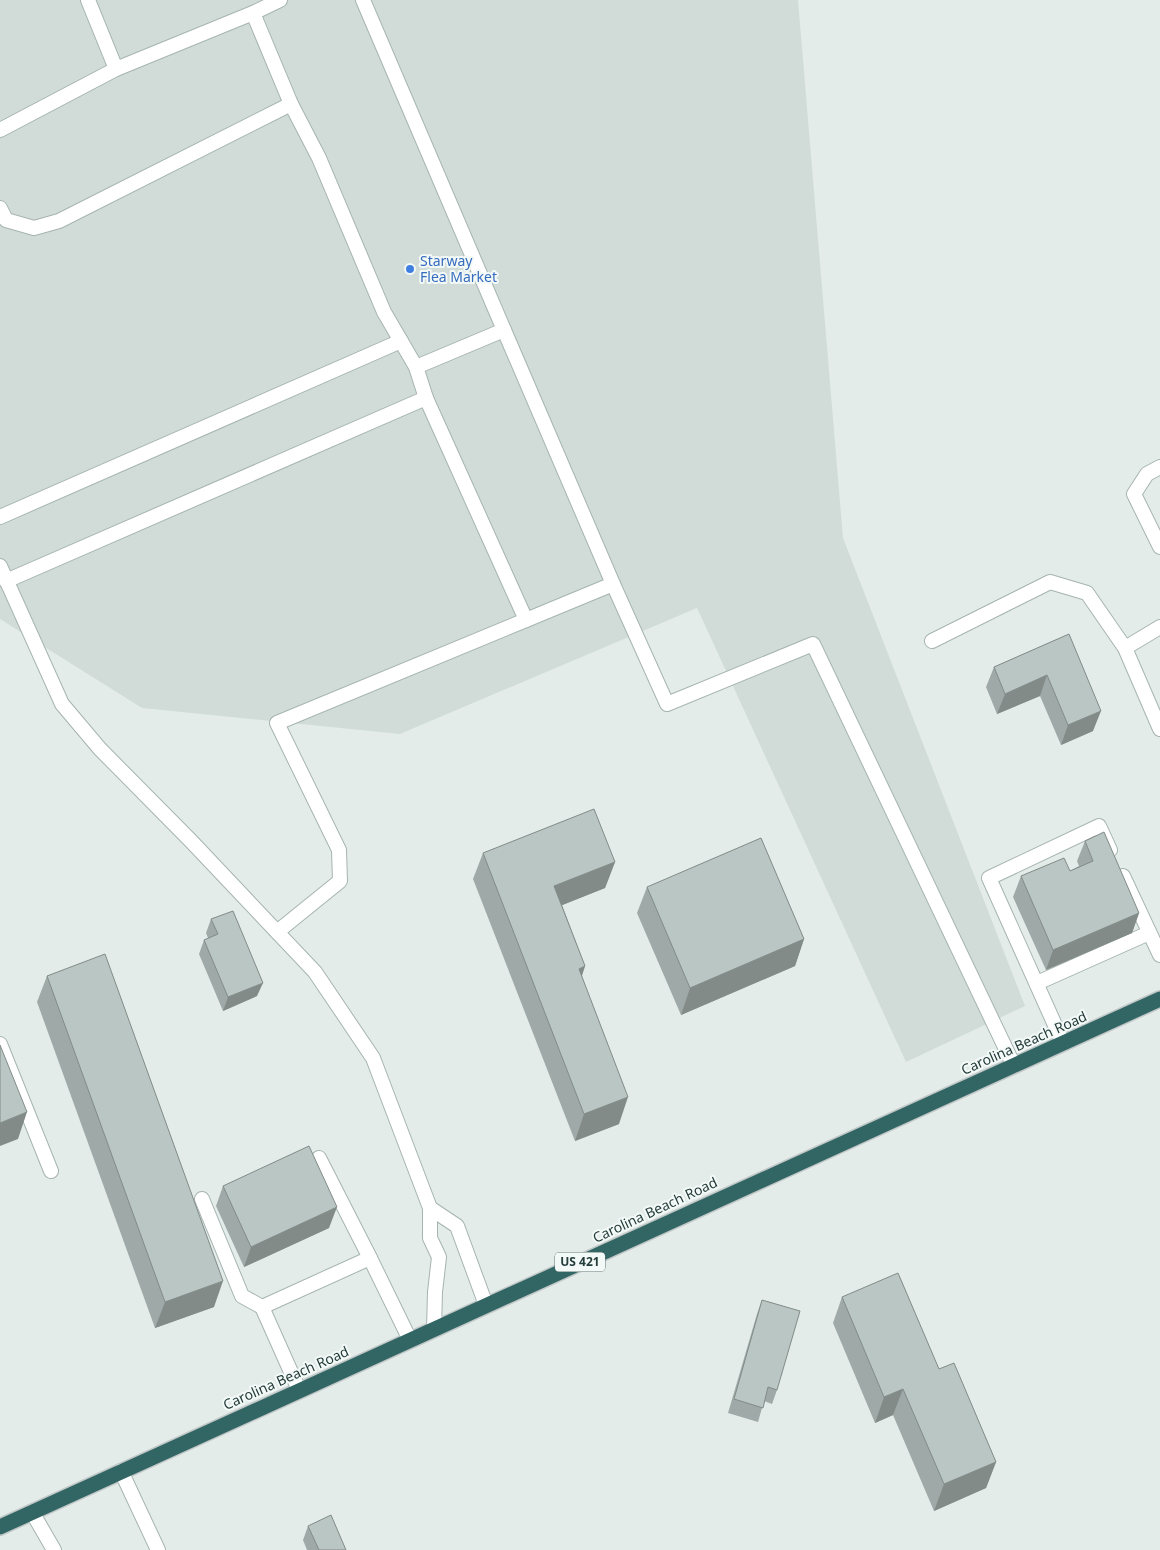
<svg xmlns="http://www.w3.org/2000/svg" width="1160" height="1550" font-family="'Noto Sans',sans-serif">
<rect width="100%" height="100%" fill="#e3ece9"/>
<path fill="#d1dcd9" d="M0 0H798L843 538 1025 1006 906 1062 697 608 400 734 142 708 0 619Z"/>
<g fill="none" stroke-linecap="round" stroke-linejoin="round">
<defs>
<g id="lane">
<path d="M88 0 116 69"/>
<path d="M363 0 504 330"/>
<path d="M253 13 280 0"/>
<path d="M0 130 116 69 253 13 291 104 59 221 34 228 6 220 0 208"/>
<path d="M416 367 504 330 613 584 526 620"/>
<path d="M1160 467 1147 474 1134 494 1160 547"/>
<path d="M0 517 401 341"/>
<path d="M0 566 62 704 100 749 191 841 315 972 373 1058 430 1208"/>
<path d="M6 581 426 398"/>
<path d="M613 584 667 704 813 644 1014 1066"/>
<path d="M932 641 1050 582 1087 593 1125 648 1160 729"/>
<path d="M1125 648 1160 627"/>
<path d="M1123 876 1160 955"/>
<path d="M277 932 340 881 339 850 277 723 526 620 426 398 416 367 384 312 319 158 291 104"/>
<path d="M1037 983 1149 933"/>
<path d="M1063 1043 989 878 1099 826 1110 850"/>
<path d="M0 1044 51 1171"/>
<path d="M319 1158 370 1258"/>
<path d="M202 1199 242 1296 262 1307"/>
<path d="M434 1329 435 1292 439 1257 430 1238V1208L457 1226 486 1305"/>
<path d="M299 1390 262 1307 370 1258 410 1340"/>
<path d="M121 1471 158 1550"/>
<path d="M32 1512 54 1550"/>
</g>
<path id="highway" d="M0 1527 1160 999"/>
</defs>
<use href="#lane" stroke="#a6b4b1" stroke-width="16"/>
<use href="#highway" stroke="#c2c8c8" stroke-width="18"/>
<use href="#lane" stroke="#fff" stroke-width="14"/>
<use href="#highway" stroke="#326664" stroke-width="15"/>
</g>
<g fill="#9faaa8">
<path d="M1069 634 1093 731 1061 745 1040 696 997 714 986 687 994 667Z"/>
<path d="M1085 841 1139 913 1132 933 1046 970 1013 897 1021 876 1070 871 1079 866 1077 861Z"/>
<path d="M483 853 615 862 605 888 562 905 585 966 582 976 619 1124 575 1141 473 879Z"/>
<path d="M647 887 804 939 795 966 681 1015 637 913Z"/>
<path d="M211 919 257 996 223 1011 199 954 204 940 208 938 206 933Z"/>
<path d="M47 976 214 1307 155 1328 37 1002Z"/>
<path d="M223 1186 329 1228 244 1267 216 1206Z"/>
<path d="M842 1297 939 1369 996 1462 986 1488 934 1511 893 1415 875 1423 833 1323Z"/>
<path d="M762 1300 777 1390 772 1404 764 1401 758 1422 728 1413 757 1314Z"/>
<path d="M308 1526 346 1550H307L303 1540Z"/>
</g>
<g fill="#828b88">
<path d="M1047 675 1040 696 997 714 1005 694Z"/>
<path d="M1101 711 1093 731 1061 745 1068 725Z"/>
<path d="M615 862 605 888 545 912 554 886Z"/>
<path d="M1139 913 1132 933 1046 970 1053 950Z"/>
<path d="M804 939 795 966 681 1015 690 988Z"/>
<path d="M585 966 576 992 579 969Z"/>
<path d="M263 983 257 996 223 1011 228 997Z"/>
<path d="M628 1097 619 1124 575 1141 584 1114Z"/>
<path d="M27 1112 18 1139 0 1146V1123Z"/>
<path d="M337 1207 329 1228 244 1267 251 1247Z"/>
<path d="M223 1281 214 1307 155 1328 165 1302Z"/>
<path d="M903 1389 893 1415 875 1423 884 1397Z"/>
<path d="M996 1462 986 1488 934 1511 944 1484Z"/>
</g>
<g fill="#b9c6c3" stroke="#828b88">
<path d="M1069 634 1101 711 1068 725 1047 675 1005 694 994 667Z"/>
<path d="M594 809 615 862 554 886 585 966 579 969 628 1097 584 1114 483 853Z"/>
<path d="M1104 832 1139 913 1053 950 1021 876 1064 858 1070 871 1093 861 1085 841Z"/>
<path d="M761 838 804 939 690 988 647 887Z"/>
<path d="M233 911 263 983 228 997 204 940 218 934 211 919Z"/>
<path d="M105 954 223 1281 165 1302 47 976Z"/>
<path d="M0 1045 27 1112 0 1123Z"/>
<path d="M309 1146 337 1207 251 1247 223 1186Z"/>
<path d="M898 1273 939 1369 954 1363 996 1462 944 1484 903 1389 884 1397 842 1297Z"/>
<path d="M762 1300 800 1311 777 1390 768 1387 763 1408 734 1399Z"/>
<path d="M331 1515 346 1550H319L308 1526Z"/>
</g>
<circle fill="#3f7fe0" stroke="#f3f9f7" stroke-width="2" cx="410" cy="269" r="5"/>
<g text-anchor="middle" stroke-width="4" stroke-linejoin="round" paint-order="stroke">
<rect fill="#f3f9f7" stroke="#627573" stroke-width="1" x="555" y="1252.5" width="50" height="19" rx="4"/>
<g font-size="12" font-weight="bold" fill="#243c3a">
<text x="580" y="1266">US 421</text>
</g>
<g font-size="14" fill="#366cbe" stroke="#f3f9f7" text-anchor="start">
<text x="420" y="266">Starway<tspan x="420" dy="16">Flea Market</tspan></text>
</g>
<g font-size="14" fill="#243c3a" stroke="#f3f9f7">
<text transform="translate(1024 1043) rotate(-24)" y="5">Carolina Beach Road</text>
<text transform="translate(655 1210) rotate(-25)" y="5">Carolina Beach Road</text>
<text transform="translate(286 1378) rotate(-24)" y="5">Carolina Beach Road</text>
</g>
</g>
</svg>
